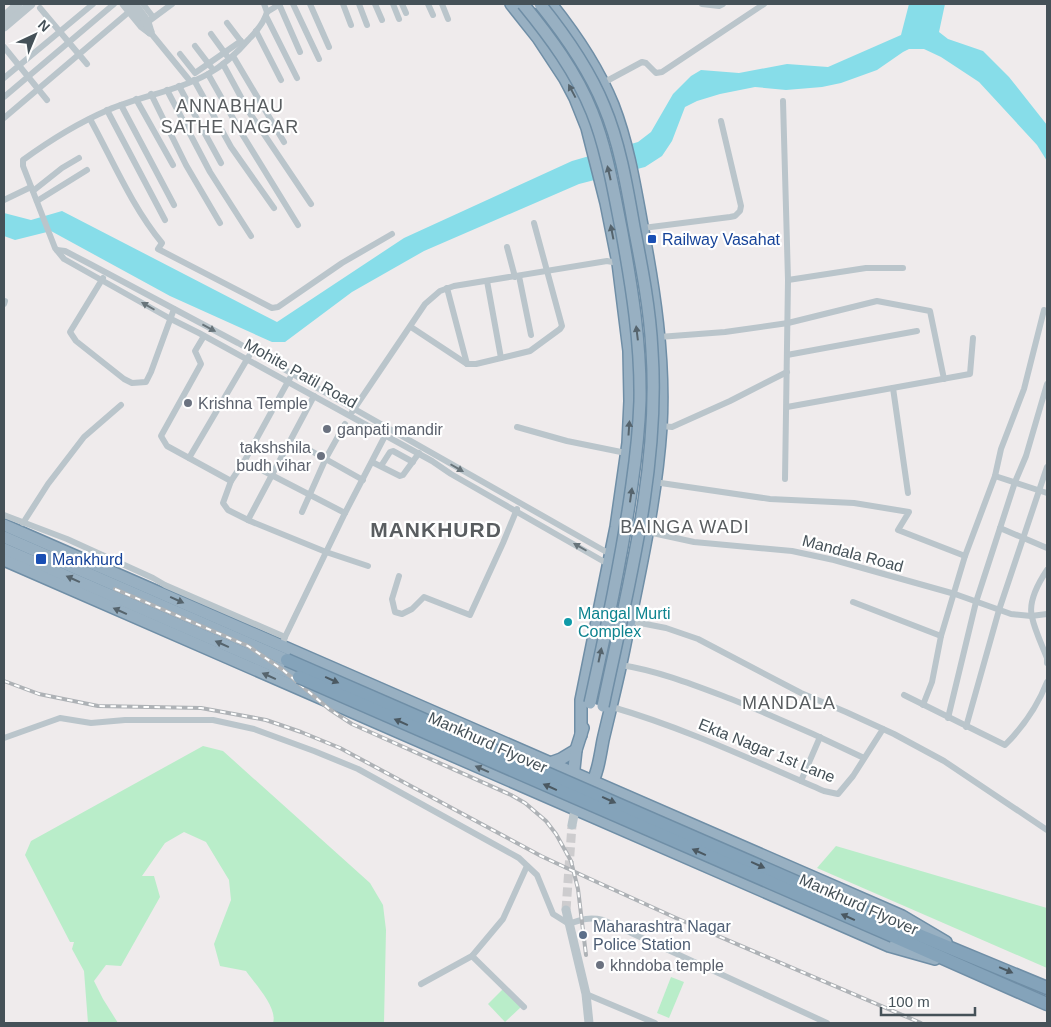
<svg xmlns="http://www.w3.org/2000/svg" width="1051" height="1027" font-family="Helvetica,sans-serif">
<rect width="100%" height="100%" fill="#efebec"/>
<g fill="#b9edc9">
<path d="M203 746 223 751 370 883 383 905 386 930 384 1023H273C278 1008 255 984 246 971L220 966 214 944 231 900 229 880 206 842 184 832 165 843 142 876H154L160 897 121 966 106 965 94 981 103 999 118 1023H88L84 971 72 949 74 942H70L25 855 31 841Z"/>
<path d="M836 846 1047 908V968L817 868Z"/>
<path d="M671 977 684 982 669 1018 657 1013Z"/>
<path d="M503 989 521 1007 505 1022 488 1004Z"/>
</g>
<path fill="#87dde9" d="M909 4H945L939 32 948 39 983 51 1009 77 1047 125V161L1037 145 979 82 941 57 924 49H909L903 52 877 70 841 83 822 87 786 90 755 87 720 94 697 101 685 107 672 141 662 156 645 167 579 184 424 251 352 292 285 342H272L170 296 51 231 15 240 4 236V213L31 220 62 211 277 322 404 238 572 161 638 142 651 132 673 94 691 76 701 70 739 73 787 64 828 67 901 35Z"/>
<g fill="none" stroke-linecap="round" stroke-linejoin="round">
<path stroke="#cdccce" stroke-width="9" stroke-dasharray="9 4.5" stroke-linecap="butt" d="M566 910 572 825"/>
<defs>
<g id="trunk">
<path d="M511 4 538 38 565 79 575 98 587 128 606 203 618 263 629 351 630 401 628 443 616 527 581 700V735"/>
<path d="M551 4C575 34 598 68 613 105 627 141 634 181 641 220 654 288 665 357 661 427 656 502 639 575 624 649 618 679 610 710 603 740 600 756 598 773 590 787"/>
<path d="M4 525 902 916 946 942"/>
<path d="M4 537 287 660"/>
<path d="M4 549 299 677"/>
<path d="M4 560 889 946 935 959"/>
<path d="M550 763 561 759 576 750"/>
<path d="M573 778 576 750 583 728"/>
</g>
<g id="motorway">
<path d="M897 926 1047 988"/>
<path d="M893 936 1047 1004"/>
</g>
</defs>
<use href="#trunk" stroke="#6f8ea6" stroke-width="14"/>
<use href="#motorway" stroke="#6f8ea6" stroke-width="15"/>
<g stroke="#bac5cb" stroke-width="6">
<path d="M143 4 153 17"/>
<path d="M264 4 267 12"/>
<path d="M279 4 300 52"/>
<path d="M280 4 267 12C264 23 257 31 249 39 237 53 224 65 208 74 177 91 141 96 108 110 78 123 49 141 23 160V166L55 248 64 259 169 318 199 333 432 461 451 474 608 564 635 571"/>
<path d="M293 4 319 59"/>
<path d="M310 4 329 47"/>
<path d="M343 4 351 25"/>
<path d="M359 4 367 25"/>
<path d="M375 4 382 20"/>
<path d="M393 4 399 19"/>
<path d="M402 4 406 13"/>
<path d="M428 4 433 15"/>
<path d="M442 4 448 19"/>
<path d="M702 4 719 6 723 4"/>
<path d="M40 8 87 64"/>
<path d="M266 16 297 78"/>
<path d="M227 23 243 44"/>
<path d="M145 24 172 4"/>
<path d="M256 31 281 80"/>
<path d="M150 32 190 81"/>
<path d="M211 34 227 56"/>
<path d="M195 46 211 67"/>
<path d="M4 47 47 100"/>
<path d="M180 54 195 73 241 41"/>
<path d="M233 56 284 142"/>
<path d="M223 64 249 112 311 204"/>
<path d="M208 74 242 134 298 225"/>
<path d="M4 78 93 4"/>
<path d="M194 80 231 147 274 208"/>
<path d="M603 83 642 62 646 63 656 73 662 72 764 4"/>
<path d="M179 86 221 163"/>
<path d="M167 90 210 172 251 236"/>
<path d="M151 94 186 165 220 223"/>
<path d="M4 97 114 4"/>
<path d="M136 99 173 165"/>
<path d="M783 101 788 280 785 479"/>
<path d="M121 105 174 205"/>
<path d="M107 110 165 220"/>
<path d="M4 118 130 11"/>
<path d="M90 119C112 159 132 207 162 243L158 249 272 308 278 307 342 263 392 234"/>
<path d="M33 191 62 168 79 158"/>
<path d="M4 200 31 187"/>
<path d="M37 201 87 170"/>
<path d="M643 228 730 217 735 216 740 211 741 206 721 121"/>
<path d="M507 247 515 277"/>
<path d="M57 250 65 251 90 264 238 343 610 554 636 562"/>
<path d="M519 276 531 335"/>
<path d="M103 278 70 332 76 341 124 379 132 383 146 382 151 372 174 309"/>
<path d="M788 280 866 268H903"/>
<path d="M487 281 501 358"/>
<path d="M447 288 467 364"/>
<path d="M4 304 5 301"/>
<path d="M411 327 467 364H476L530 351 560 329 562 326 534 223"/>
<path d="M204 336 195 351 201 364 161 436 167 446 231 481"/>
<path d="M659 337 725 332 788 323 877 301 930 311 944 379"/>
<path d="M787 355 917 331"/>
<path d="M290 378 245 460 231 481 223 503 228 510 250 521 326 552 368 566"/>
<path d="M893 388 908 493"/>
<path d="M787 407 970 374 973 338"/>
<path d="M352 412 425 304 440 291 454 286 607 261 618 263 643 261"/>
<path d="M661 426 672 427 730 401 787 372"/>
<path d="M517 427 567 441 626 453"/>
<path d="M297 443 363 480"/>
<path d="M189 458 249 356"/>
<path d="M372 462 400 476 403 475 419 453"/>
<path d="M381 466 390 452 393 451 413 462"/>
<path d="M256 467 345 513"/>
<path d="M995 476 1047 493"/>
<path d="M654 482 770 499 854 503 909 512 898 530 965 556"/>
<path d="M302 512 326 458 345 424"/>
<path d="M4 515 67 539 153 578 165 585 285 637 282 646"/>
<path d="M248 520 314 396"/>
<path d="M23 523 48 484 84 437 121 405"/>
<path d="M1000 528 1047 548"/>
<path d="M648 532 694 542 792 551 834 560 955 594 1011 614 1031 616 1047 614"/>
<path d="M1047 570C1039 582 1028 602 1032 617 1035 631 1042 645 1047 658V663"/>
<path d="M399 576 392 599 395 612 402 614 412 609 424 597 470 615 503 543 517 509"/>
<path d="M853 602 941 636"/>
<path d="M630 621 666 628 698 639 801 693 846 712 894 734 944 761 1047 830"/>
<path d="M285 637 345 513 387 432"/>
<path d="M621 665C659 671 694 685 731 699 776 717 821 737 864 758"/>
<path d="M904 695 1005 745C1023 727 1038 705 1047 682"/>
<path d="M923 705 932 682 941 636 965 556 995 476 1001 449 1024 389 1044 310"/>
<path d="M612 707C685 728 754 761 824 791L838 794 853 776 883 729"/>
<path d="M948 718 976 602 1015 482 1026 456 1047 384"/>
<path d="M966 727 999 610 1047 467"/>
<path d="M4 738 60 718 91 723 125 720H213L254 729 314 751 358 769 519 858 537 875 553 914 569 924C582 919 590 917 603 920L827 1023"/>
<path d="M801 781 820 737"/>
<path d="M472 956 524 1007"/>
<path d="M421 984 472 956 503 919 527 866"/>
<path d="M586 994 655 1023"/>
</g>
<g stroke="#bac5cb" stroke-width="9">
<path d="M124 4 142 26 150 32"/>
<path d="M134 4 147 22 150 32"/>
<path d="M4 17 18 4"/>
<path d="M4 27 31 4"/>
<path d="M572 825 575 810"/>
<path d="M566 910 586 994 589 1023"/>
</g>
<use href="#trunk" stroke="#98b0c2" stroke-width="11"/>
<use href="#motorway" stroke="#84a3ba" stroke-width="12"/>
<defs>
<g id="rail">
<path d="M115 589 248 646 283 670 329 709 352 724 511 795 525 803 546 821 556 834 571 861 578 889 586 955"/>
<path d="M4 681 39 694 98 706 201 708 266 720 301 732 340 748 541 856 588 878 676 918 921 1023"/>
</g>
</defs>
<use href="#rail" stroke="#aeb2b6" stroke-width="4"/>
<use href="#rail" stroke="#fff" stroke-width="2" stroke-dasharray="5.5" stroke-linecap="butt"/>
<defs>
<g id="trunk-bridge">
<path d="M523 4C550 37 576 72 592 112 607 149 614 193 622 233 632 288 641 344 640 401 639 429 636 456 632 484 622 557 606 630 590 703"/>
<path d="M540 4C565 35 589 69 604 106 620 144 627 187 634 227 642 268 650 309 652 351 660 468 627 591 603 706"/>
</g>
<g id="motorway-bridge">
<path d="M287 660 897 926"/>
<path d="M299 677 893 936"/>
</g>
</defs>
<use href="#trunk-bridge" stroke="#6f8ea6" stroke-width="14" stroke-linecap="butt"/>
<use href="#motorway-bridge" stroke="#6f8ea6" stroke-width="15" stroke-linecap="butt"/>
<use href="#trunk-bridge" stroke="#98b0c2" stroke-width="11"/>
<use href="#motorway-bridge" stroke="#84a3ba" stroke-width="12"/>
</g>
<defs><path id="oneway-solid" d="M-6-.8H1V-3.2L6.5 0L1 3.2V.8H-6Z" transform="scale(1.25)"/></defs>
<g fill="#56646d">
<use href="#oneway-solid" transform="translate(572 91) rotate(-118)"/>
<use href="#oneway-solid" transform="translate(609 173) rotate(-103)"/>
<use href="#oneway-solid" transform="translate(612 232) rotate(-101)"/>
<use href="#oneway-solid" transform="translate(637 333) rotate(-97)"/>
<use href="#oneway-solid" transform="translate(629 428) rotate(-86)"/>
<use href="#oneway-solid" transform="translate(631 495) rotate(-82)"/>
<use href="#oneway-solid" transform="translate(73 579) rotate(-156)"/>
<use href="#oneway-solid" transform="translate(177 600) rotate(24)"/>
<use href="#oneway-solid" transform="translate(120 611) rotate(-156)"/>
<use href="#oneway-solid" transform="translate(222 644) rotate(-156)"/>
<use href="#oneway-solid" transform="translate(600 655) rotate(-78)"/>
<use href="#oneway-solid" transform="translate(269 676) rotate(-156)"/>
<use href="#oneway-solid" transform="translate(482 769) rotate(-156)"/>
</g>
<g fill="#68747a">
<use href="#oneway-solid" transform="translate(148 306) rotate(-150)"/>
<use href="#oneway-solid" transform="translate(209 328) rotate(28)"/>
<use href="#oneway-solid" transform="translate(457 468) rotate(30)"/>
<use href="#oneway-solid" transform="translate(580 547) rotate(-150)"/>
</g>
<g fill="#4b5962">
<use href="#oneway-solid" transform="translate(332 680) rotate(24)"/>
<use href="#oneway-solid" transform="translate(401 722) rotate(-156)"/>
<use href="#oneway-solid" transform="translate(550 787) rotate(-156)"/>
<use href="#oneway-solid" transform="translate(609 800) rotate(24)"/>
<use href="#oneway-solid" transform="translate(699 852) rotate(-156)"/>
<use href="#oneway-solid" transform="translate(758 865) rotate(24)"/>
<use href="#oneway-solid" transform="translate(848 917) rotate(-156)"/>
<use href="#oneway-solid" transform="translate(1006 970) rotate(23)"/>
</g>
<g fill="#1a4fb4" stroke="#fff" stroke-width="2">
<rect x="647" y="234" width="10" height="10" rx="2.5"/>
<rect x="35" y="553" width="12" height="12" rx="2.5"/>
</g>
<g fill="#6b7280" stroke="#fff" stroke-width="2">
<circle cx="188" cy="403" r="5"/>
<circle cx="327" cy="429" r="5"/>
<circle cx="321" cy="456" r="5"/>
<circle cx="600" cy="965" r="5"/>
</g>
<circle fill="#0f9aa8" stroke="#fff" stroke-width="2" cx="568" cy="622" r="5"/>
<circle fill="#5c6f8a" stroke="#fff" stroke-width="2" cx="583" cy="935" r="5"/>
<g text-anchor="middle" stroke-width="4.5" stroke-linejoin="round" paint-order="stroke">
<g font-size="16" fill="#164399" stroke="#fff" text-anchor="start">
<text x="662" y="245">Railway Vasahat</text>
<text x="52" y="565">Mankhurd</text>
</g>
<g font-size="16" fill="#455158" stroke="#fff">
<text transform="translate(301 373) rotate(29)" y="6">Mohite Patil Road</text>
<text transform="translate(853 553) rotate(15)" y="6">Mandala Road</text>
<text transform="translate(488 742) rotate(24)" y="6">Mankhurd Flyover</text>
<text transform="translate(767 750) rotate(22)" y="6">Ekta Nagar 1st Lane</text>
<text transform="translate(859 904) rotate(24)" y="6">Mankhurd Flyover</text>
</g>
<g font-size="16" fill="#5b616d" stroke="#fff" text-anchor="start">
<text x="198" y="409">Krishna Temple</text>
<text x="337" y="435">ganpati mandir</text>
<text x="311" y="453" text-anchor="end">takshshila<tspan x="311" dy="18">budh vihar</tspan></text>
<text x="610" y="971">khndoba temple</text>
</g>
<g font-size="16" fill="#0d838f" stroke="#fff" text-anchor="start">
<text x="578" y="619">Mangal Murti<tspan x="578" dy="18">Complex</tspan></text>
</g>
<g font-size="16" fill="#4e5e75" stroke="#fff" text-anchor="start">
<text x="593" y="932">Maharashtra Nagar<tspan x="593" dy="18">Police Station</tspan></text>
</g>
<g font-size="18" letter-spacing="1" fill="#595d60" stroke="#fff">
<text x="230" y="112">ANNABHAU<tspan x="230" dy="21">SATHE NAGAR</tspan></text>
<text x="685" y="533">BAINGA WADI</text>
<text x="789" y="709">MANDALA</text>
</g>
<g font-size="21" font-weight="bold" letter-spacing="1" fill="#595d60" stroke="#fff">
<text x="436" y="537">MANKHURD</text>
</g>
</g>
<rect width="1051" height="1027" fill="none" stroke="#455158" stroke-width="10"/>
<g transform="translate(35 35) rotate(44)" stroke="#ffffff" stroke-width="4" paint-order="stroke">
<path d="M0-4L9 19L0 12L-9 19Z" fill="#455158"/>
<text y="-8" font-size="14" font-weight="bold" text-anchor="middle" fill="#455158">N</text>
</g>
<path d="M881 1007v8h94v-8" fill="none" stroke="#455158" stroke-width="2.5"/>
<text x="888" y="1007" font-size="15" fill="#455158" stroke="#ffffff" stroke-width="4" paint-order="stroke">100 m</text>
</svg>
